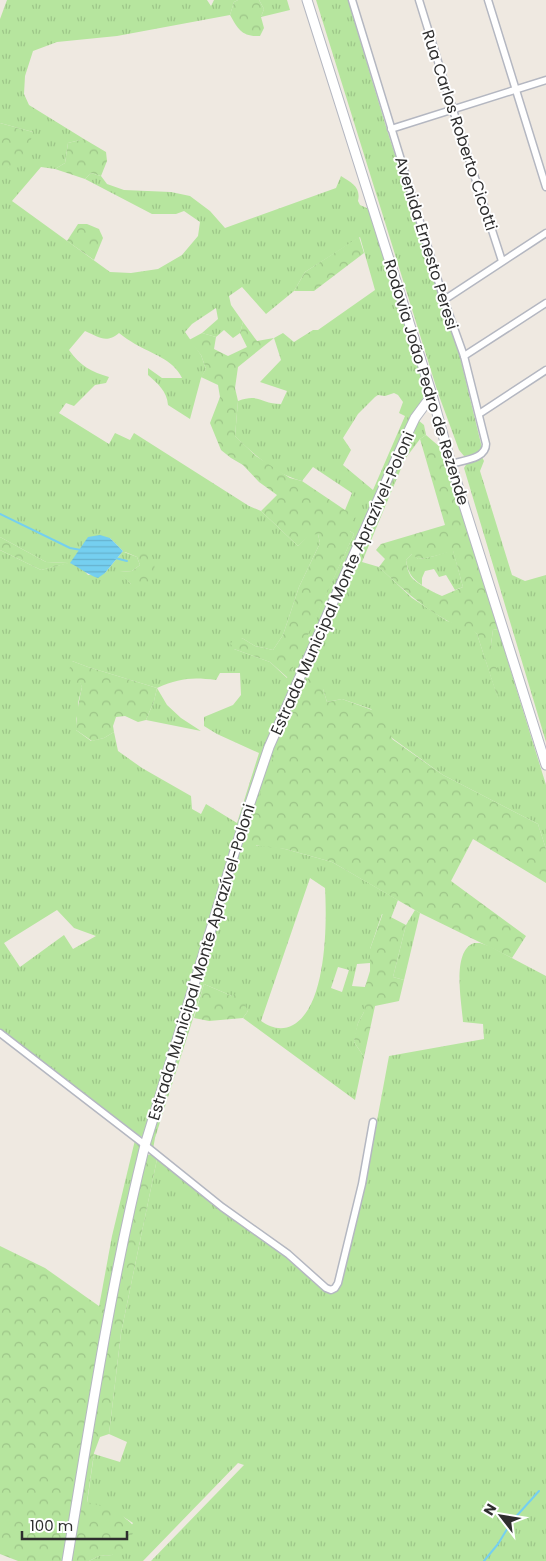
<svg xmlns="http://www.w3.org/2000/svg" width="546" height="1561" font-family="Poppins,sans-serif">
<defs>
<pattern id="grass-tufts" width="24" height="20" patternUnits="userSpaceOnUse" patternTransform="scale(1.25)"><rect width="24" height="20" fill="#b6e59e"/><path d="M3 7l-1-3M5 7V3M7 7l1-3M15 17l-1-3M17 17v-4M19 17l1-3" fill="none" stroke="#9dc588"/></pattern>
<pattern id="forest-crowns" width="20" height="18" patternUnits="userSpaceOnUse" patternTransform="scale(1.25)"><rect width="20" height="18" fill="#b6e59e"/><path d="M2 6a3 3 0 1 1 6 0M12 15a3 3 0 1 1 6 0" fill="none" stroke="#9dc588"/></pattern>
<pattern id="water-rules" width="6" height="5" patternUnits="userSpaceOnUse" patternTransform="scale(1.25)"><rect width="6" height="5" fill="#75cff0"/><path d="M0 2.5h6" fill="none" stroke="#66b2ce"/></pattern>
</defs>
<rect width="100%" height="100%" fill="#efe9e1"/>
<g fill="url(#grass-tufts)" fill-rule="evenodd">
<path d="M7 0H207L211 6 214 0H238L234 2 230 15 117 36 57 42 33 51 25 76 24 94 29 105 84 139 68 143 65 163 55 169 41 167 12 201 110 272 131 273 158 269 182 255 198 236 200 222 184 211 176 214H152L85 179 91 173 101 176 107 184 124 190 171 192 190 196 210 211 225 228 336 188 341 176C352 183 361 187 358 201L360 205 369 209 427 391 413 416 267 746 145 1136 142 1137 137 1134 0 1029V550L41 570 68 563 46 562 0 537V168H8L33 132 0 123V19ZM360 237 375 290 318 330H313L294 342 283 333 274 338 281 360 260 382 287 391 281 404C261 404 260 393 238 401L235 436C253 454 277 475 302 481L313 467 352 493 345 510 350 531 354 534 287 678 270 662 234 649 242 638 255 646 273 650 283 635 299 587 320 543 318 534H309L298 546 261 511 249 506 134 433 130 440 115 433 109 444 59 413 66 403 74 406 95 385 106 383 109 377C92 372 80 366 69 350L85 331C99 337 106 344 119 333 124 337 130 341 135 344 152 354 173 359 182 378H162L148 368V375C158 384 167 391 168 405L190 419 201 378 206 369 201 355 185 332 192 324 216 308 218 319 202 333 216 337 224 330 233 338 240 333 243 322 231 305 229 296 242 287 266 314 294 291 305 272ZM394 393 398 395 403 402 399 413 405 416 373 490 343 465 351 450 343 438 358 414 375 397 378 395 385 396ZM110 538 123 551 105 573 88 575 82 568 71 563ZM124 552 151 553 131 584 120 572 132 571 140 565 137 557ZM72 661 88 667 157 688 154 701 146 720 201 731 181 718 167 705 157 688C180 678 192 677 216 680L220 673H240L241 695 233 705 204 717V726L217 734 259 753 237 823 206 804 201 814 192 809 191 796 142 768 118 751 114 732 104 738 91 741 76 730V719L79 711 78 703 82 687ZM57 910 74 928 96 936 73 949 64 935 20 967 4 943Z"/>
<path d="M259 0H287L290 10 261 17 264 9Z"/>
<path d="M316 0H348L387 130 460 357 482 448C478 455 471 455 464 456L459 450 438 393Z"/>
<path d="M418 420 424 425 426 435 420 439 405 459 362 562 379 567 412 598 447 621 471 627 477 634 498 698 491 644 493 630 498 629 546 785V849L538 824 443 775 392 738 371 709 342 699 327 702 323 689 256 846H270L285 849 332 862 398 900 391 918 382 914 370 949V963L357 964 352 986 365 987 366 1006 364 1012 358 1023 354 1042 364 1057 355 1100 243 1018 248 1011 232 996 204 984 155 1138 153 1149 149 1144 271 747ZM310 878 325 888C327 923 327 1006 293 1025 282 1031 271 1028 261 1021ZM338 967 349 970 342 992 331 988Z"/>
<path d="M482 457 484 461 480 471 512 575 525 581 546 575V742L464 468 467 463Z"/>
<path d="M453 550 463 587 455 590 446 575 439 577 434 569 425 571 422 578V585C411 578 408 572 406 560L413 553 418 559C430 558 441 554 453 550Z"/>
<path d="M415 910 420 913 404 980 393 977 406 925Z"/>
<path d="M474 943H480L489 946 546 976V1561H151L244 1465 238 1463 143 1561H89L99 1556 112 1555 133 1523 122 1516 87 1503 94 1454 120 1462 127 1442 109 1434 121 1333 157 1159 220 1210 287 1257 325 1290 340 1284 365 1185 389 1056 484 1039 483 1024 463 1022C462 1004 451 951 474 943Z"/>
<path d="M135 1140 142 1144 106 1311 99 1307 112 1236Z"/>
</g>
<g fill="url(#forest-crowns)" fill-rule="evenodd">
<path d="M238 0H259L264 9 261 17 264 28 260 36C242 37 238 29 230 15L234 2Z"/>
<path d="M0 123 33 132 30 143 21 163 8 168H0Z"/>
<path d="M84 139 106 152 107 161 101 176 91 173 85 179 55 169 65 163 68 143Z"/>
<path d="M78 224H87L99 229 103 238 94 260 67 241Z"/>
<path d="M359 237 364 253 314 291H294L305 272Z"/>
<path d="M243 322 257 341 274 338 238 367 235 388 238 401 235 436 256 456 290 478 302 481 345 510 357 514 350 525V531L354 534 288 678 270 662 234 649 230 643 242 638 255 646 273 650 283 635 299 587 320 543 318 534 309 535 298 546 261 511 277 495 259 482 243 465 231 458 221 450 210 423 220 397 218 385 201 377 206 369 201 355 189 340 202 333 216 337 214 349 228 356 247 347 240 333Z"/>
<path d="M426 435 441 448 498 629 493 630 491 644 500 682 498 699 477 634C467 624 457 627 446 620 421 606 400 587 379 567L385 559 376 550 381 544 445 525 420 439ZM453 551 463 587 442 596C434 593 418 584 413 579 408 574 407 566 406 560L412 554 418 559C431 558 441 554 453 551Z"/>
<path d="M0 537 46 562 70 563 41 570 0 550Z"/>
<path d="M142 547 151 553C157 572 158 579 139 589L131 584 119 572 132 571 140 565 137 557 123 551Z"/>
<path d="M72 661 88 667 157 688 154 701 146 720 138 722 125 716 116 717 113 726 114 732 104 738 92 741 76 730C76 716 79 700 82 687L80 683H73L67 676Z"/>
<path d="M310 675 324 681 323 689 327 702 342 699 386 715 392 739 443 775 538 824 546 849V883L473 839 451 881 526 936 512 958 420 913 332 862 285 849 244 844 250 821 287 720Z"/>
<path d="M383 913 406 925 393 977 404 980 399 1001 375 1006 364 1057 354 1042 355 1034 358 1023 364 1012 365 987 370 971V949Z"/>
<path d="M204 984 232 996 239 992 248 1011 243 1018 209 1021 194 1018Z"/>
<path d="M151 1154 157 1159 121 1333 109 1434 100 1437 94 1453 87 1502 120 1511C124 1521 131 1519 135 1530L124 1548 112 1555 99 1556 89 1561H68L127 1235 146 1156Z"/>
<path d="M0 1246 45 1268 106 1311 63 1561H18L0 1554Z"/>
</g>
<path fill="url(#water-rules)" d="M100 535 110 538 123 551 105 573 98 578C88 575 80 568 70 563L88 537Z"/>
<g fill="none" stroke-linecap="round" stroke-linejoin="round">
<g stroke="#75cff0" stroke-width="2">
<path d="M0 514 70 548 81 550"/>
<path d="M115 558 127 561"/>
<path d="M484 1561 498 1544 512 1521 539 1491"/>
</g>
<defs>
<g id="street">
<path d="M352 0 444 300 464 356 486 444C486 459 463 460 451 464"/>
<path d="M419 0 453 110 502 261"/>
<path d="M488 0 546 187"/>
<path d="M391 129 546 80"/>
<path d="M444 300 546 233"/>
<path d="M464 356 546 303"/>
<path d="M479 414 546 370"/>
<path d="M0 1033 145 1145 222 1207 288 1254 326 1288 331 1290 335 1288 338 1283 362 1184 373 1122"/>
</g>
<g id="secondary">
<path d="M307 0 432 395 451 464 546 765"/>
<path d="M67 1561C90 1422 111 1282 145 1145L245 818 269 747 405 439 415 418 432 395"/>
</g>
</defs>
<use href="#street" stroke="#b4b7c1" stroke-width="9"/>
<use href="#secondary" stroke="#b4b7c1" stroke-width="11"/>
<use href="#street" stroke="#fff" stroke-width="6"/>
<use href="#secondary" stroke="#fff" stroke-width="9"/>
</g>
<g text-anchor="middle" stroke-width="4" stroke-linejoin="round" paint-order="stroke">
<g font-size="16" fill="#2e2e2e" stroke="#fff">
<text transform="translate(460 130) rotate(72)" y="6">Rua Carlos Roberto Cicotti</text>
<text transform="translate(427 243) rotate(73)" y="6">Avenida Ernesto Peresi</text>
<text transform="translate(427 382) rotate(73)" y="6">Rodovia João Pedro de Rezende</text>
<text transform="translate(342 583) rotate(-66)" y="6">Estrada Municipal Monte Aprazível-Poloni</text>
<text transform="translate(201 962) rotate(-73)" y="6">Estrada Municipal Monte Aprazível-Poloni</text>
</g>
</g>
<g transform="translate(501 1516) rotate(301)" stroke="#ffffff" stroke-width="4" paint-order="stroke">
<path d="M0-4L9 19L0 12L-9 19Z" fill="#2e2e2e"/>
<text y="-8" font-size="14" font-weight="bold" text-anchor="middle" fill="#2e2e2e">N</text>
</g>
<path d="M22 1531v8h105v-8" fill="none" stroke="#2e2e2e" stroke-width="2.5"/>
<text x="30" y="1531" font-size="15" fill="#2e2e2e" stroke="#ffffff" stroke-width="4" paint-order="stroke">100 m</text>
</svg>
